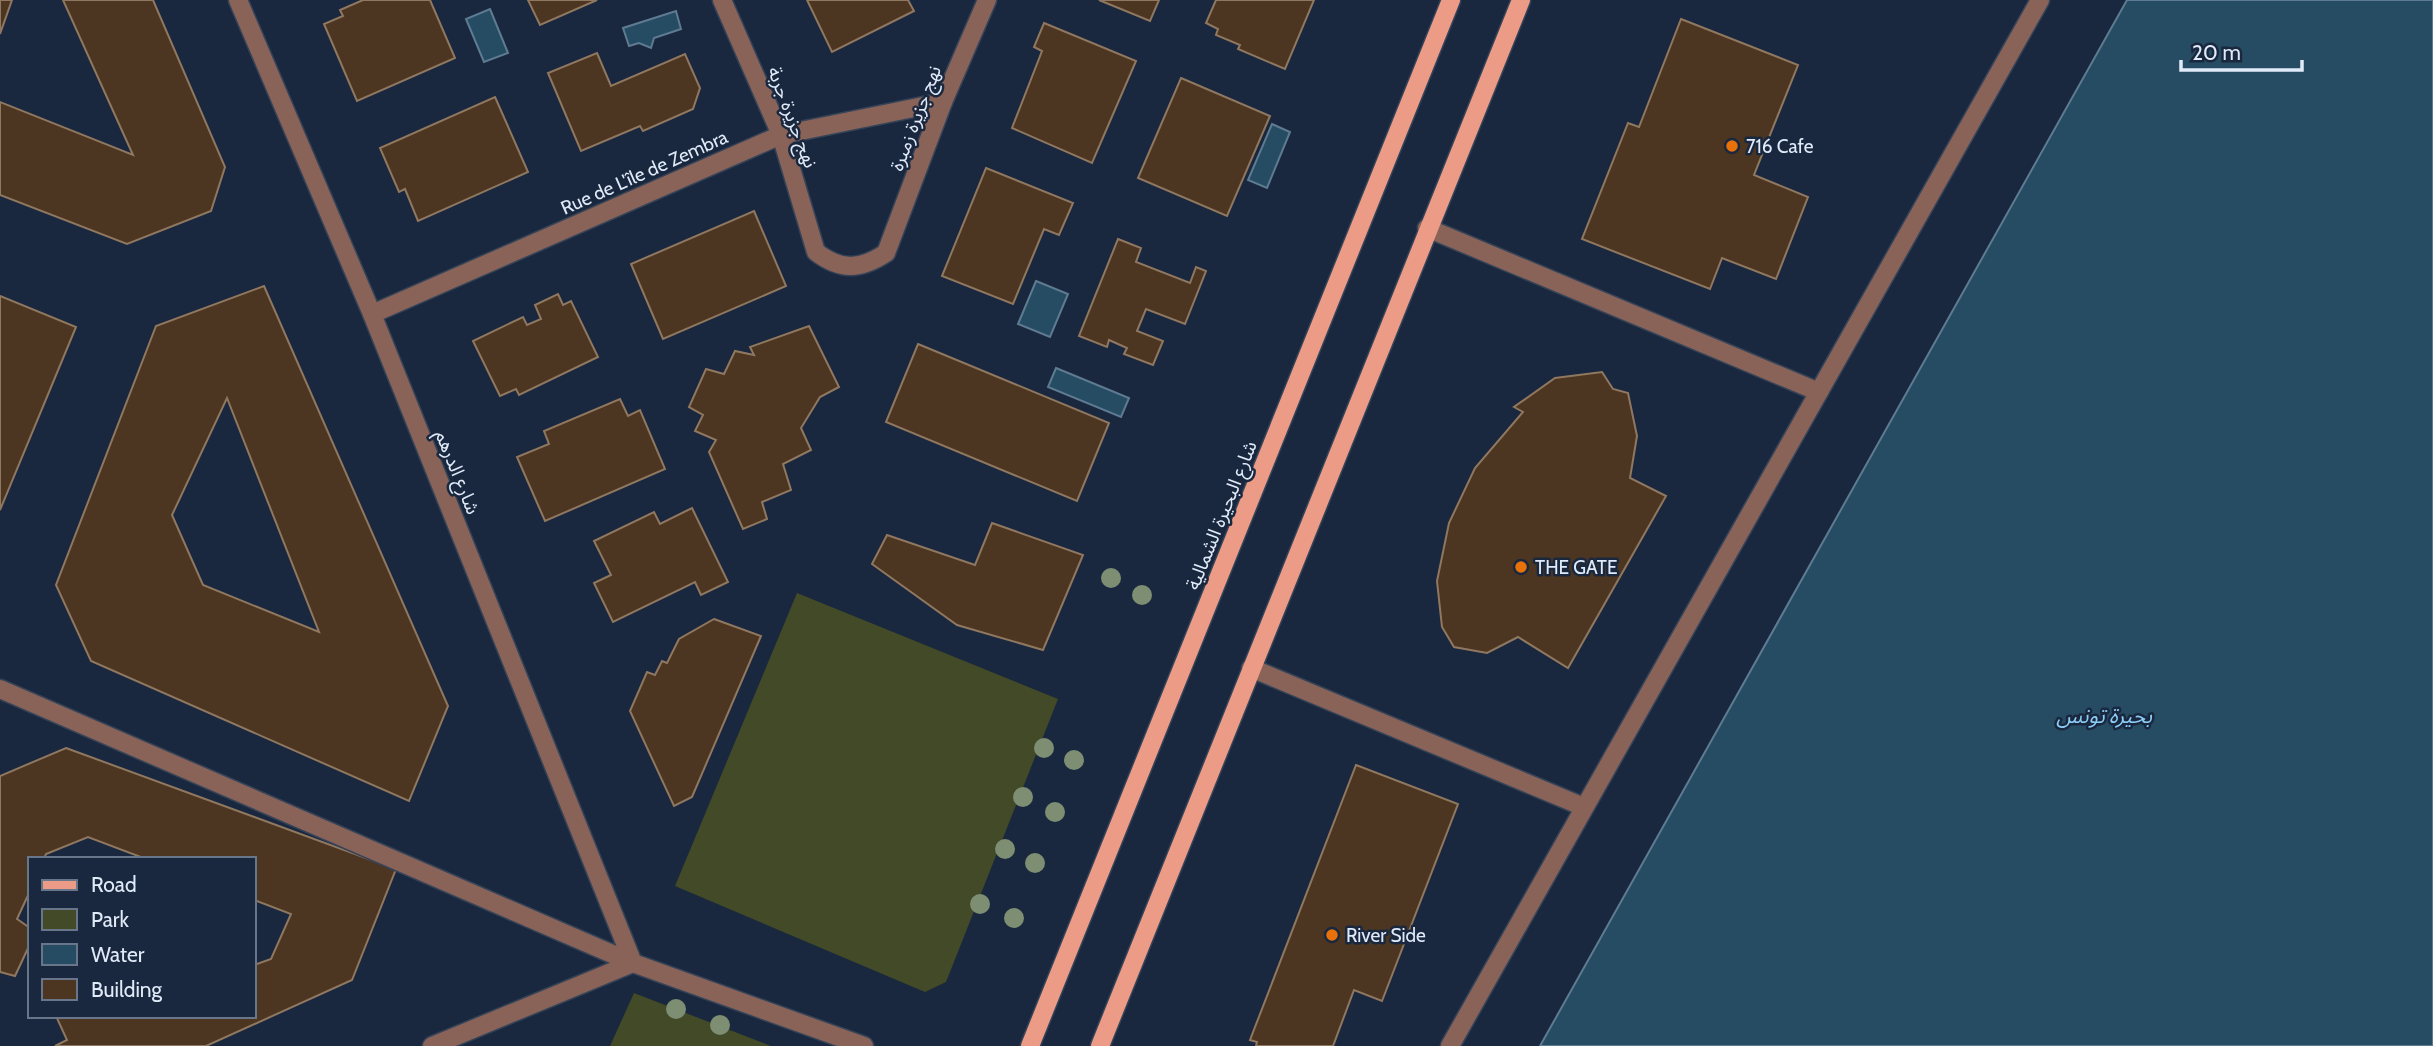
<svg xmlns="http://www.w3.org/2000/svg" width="2433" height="1046" font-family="Cabin,'Noto Sans Arabic',sans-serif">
<rect width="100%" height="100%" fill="#19283e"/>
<g fill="#424a27">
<path d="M797 593 1058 699 946 982 925 992 675 886Z"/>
<path d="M634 993 771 1046H610Z"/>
</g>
<g fill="#264c64" stroke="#5e7b91" stroke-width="2">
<path d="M2127 0H2433V1046H1540Z"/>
<path d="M490 9 508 53 484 62 466 19Z"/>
<path d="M676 11 681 29 654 38 651 48 639 43 629 46 623 28Z"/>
<path d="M1272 124 1290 132 1267 188 1248 180Z"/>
<path d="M1036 281 1068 294 1050 337 1018 324Z"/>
<path d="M1056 368 1129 398 1121 417 1048 387Z"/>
</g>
<g fill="#4c3621" stroke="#907760" stroke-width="2" fill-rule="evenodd">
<path d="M0 0H12L0 34Z"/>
<path d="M63 0H153L225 167 211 211 127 244 0 195V102L133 155Z"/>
<path d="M363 0H430L455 58 357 101 324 24 343 16 340 10Z"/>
<path d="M528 0H597L540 25Z"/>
<path d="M807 0H908L914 11 832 52Z"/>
<path d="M1099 0H1159L1150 21Z"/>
<path d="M1216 0H1314L1285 69 1238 49 1240 45 1216 35 1218 29 1206 23Z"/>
<path d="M1681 19 1798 65 1754 175 1808 197 1776 279 1722 258 1710 289 1582 239 1628 123 1639 127Z"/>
<path d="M1044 23 1136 61 1092 163 1012 128 1042 51 1034 47Z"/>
<path d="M597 53 611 86 685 54 700 88 693 109 643 131 640 126 581 151 548 73Z"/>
<path d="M1181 78 1270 116 1227 216 1138 178Z"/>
<path d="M495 97 528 172 418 221 405 189 399 192 380 148Z"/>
<path d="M986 168 1073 203 1059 235 1044 229 1013 304 942 276Z"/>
<path d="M754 211 786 286 663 339 631 264Z"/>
<path d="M1118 239 1141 248 1136 262 1190 283 1196 267 1206 271 1185 324 1146 309 1137 331 1163 341 1153 365 1124 354 1127 348 1109 340 1107 347 1079 336Z"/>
<path d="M264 286 448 706 409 801 91 661 56 585 156 326ZM227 398 319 632 203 585 172 515Z"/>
<path d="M558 294 563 305 571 301 598 357 519 395 516 389 500 396 473 341 523 317 527 325 541 319 535 305Z"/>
<path d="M0 296 76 327 0 510Z"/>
<path d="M809 326 839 387 820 397 801 428 811 450 783 464 791 490 762 502 767 519 743 529 709 452 716 440 695 431 703 415 689 407 706 369 724 374 735 351 754 355 750 347Z"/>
<path d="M918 344 1109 423 1077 501 886 422Z"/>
<path d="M1602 372 1613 389 1628 393 1637 436 1630 478 1666 496 1568 668 1518 637 1487 653 1454 647 1442 627 1437 581 1449 523 1475 468 1523 412 1514 407 1555 378Z"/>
<path d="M620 399 628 416 640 410 665 469 545 521 517 457 549 444 544 431Z"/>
<path d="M692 508 728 582 701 595 695 582 613 622 594 583 611 575 594 541 654 512 660 524Z"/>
<path d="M992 523 1083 555 1043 650 957 625 872 564 887 535 975 565Z"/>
<path d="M714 619 761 636 692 797 674 806 630 711 647 672 655 675 662 661 667 663 679 639Z"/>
<path d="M66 748 396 869 352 980 206 1046H55L67 1040 56 1016H254V965L271 959 291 914 254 900V859H146L88 837 46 854 44 859H30V891L17 919 30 928V944L15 976 0 972V776Z"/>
<path d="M1356 765 1458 804 1382 1001 1354 990 1333 1046H1256L1257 1042 1250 1040Z"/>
</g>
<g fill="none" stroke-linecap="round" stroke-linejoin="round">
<defs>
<g id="minor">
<path d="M238 0 372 314 633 963"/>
<path d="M722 0 781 135 816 252C841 271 860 270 886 253L943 102 987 0"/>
<path d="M1427 228 1819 392"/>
<path d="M372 314 781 135 943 102"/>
<path d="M1251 668 1584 807"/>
<path d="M0 689 633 963 864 1046"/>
<path d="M432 1046 633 963"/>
<path d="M1450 1046 2040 0"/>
</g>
<g id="major">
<path d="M1030 1046 1451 0"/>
<path d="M1100 1046 1521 0"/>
</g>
</defs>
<use href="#minor" stroke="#354358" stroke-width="21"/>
<use href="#major" stroke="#354358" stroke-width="21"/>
<use href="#minor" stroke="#896258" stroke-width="18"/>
<use href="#major" stroke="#ec9b87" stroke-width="18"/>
</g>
<g fill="#7d8e73">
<circle cx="1111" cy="578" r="10"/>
<circle cx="1142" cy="595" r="10"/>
<circle cx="1044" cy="748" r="10"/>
<circle cx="1074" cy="760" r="10"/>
<circle cx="1023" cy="797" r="10"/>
<circle cx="1055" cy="812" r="10"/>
<circle cx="1005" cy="849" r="10"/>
<circle cx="1035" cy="863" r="10"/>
<circle cx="980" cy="904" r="10"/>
<circle cx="1014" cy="918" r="10"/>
<circle cx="676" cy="1009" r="10"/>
<circle cx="720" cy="1025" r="10"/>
</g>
<g fill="#e8710a" stroke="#19283e" stroke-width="2.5">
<circle cx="1732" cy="146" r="7"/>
<circle cx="1521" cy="567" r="7"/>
<circle cx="1332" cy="935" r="7"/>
</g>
<g text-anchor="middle" stroke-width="5" stroke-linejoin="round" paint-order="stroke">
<g font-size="19" fill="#e0eaf9" stroke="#19283e">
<text transform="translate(793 117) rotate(69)" y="7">نهج جزيرة جربة</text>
<text transform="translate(915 118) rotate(-69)" y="7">نهج جزيرة زمبرة</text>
<text transform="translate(644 172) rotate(-24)" y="7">Rue de L'île de Zembra</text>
<text transform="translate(458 472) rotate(68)" y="7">شارع الدرهم</text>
<text transform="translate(1221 515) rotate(-68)" y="7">شارع البحيرة الشمالية</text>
</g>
<g font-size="19" fill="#e0eaf9" stroke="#19283e" text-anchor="start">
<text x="1746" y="153">716 Cafe</text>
<text x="1535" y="574">THE GATE</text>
<text x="1346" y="942">River Side</text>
</g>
<g font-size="21" font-style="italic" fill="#8bcdf7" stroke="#19283e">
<text x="2104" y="723">بحيرة تونس</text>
</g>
</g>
<rect x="28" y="857" width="228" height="161" fill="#19283e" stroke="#697689" stroke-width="2"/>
<rect x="42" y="880" width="35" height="10" fill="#ec9b87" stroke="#697689" stroke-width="2"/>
<text x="91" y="892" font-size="21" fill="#e0eaf9">Road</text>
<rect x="42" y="909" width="35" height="21" fill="#424a27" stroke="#697689" stroke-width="2"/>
<text x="91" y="927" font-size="21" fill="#e0eaf9">Park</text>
<rect x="42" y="944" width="35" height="21" fill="#264c64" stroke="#697689" stroke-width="2"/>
<text x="91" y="962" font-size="21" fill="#e0eaf9">Water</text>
<rect x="42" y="979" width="35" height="21" fill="#4c3621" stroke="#697689" stroke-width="2"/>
<text x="91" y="997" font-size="21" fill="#e0eaf9">Building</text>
<path d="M2181 60v10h121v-10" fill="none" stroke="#e0eaf9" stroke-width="3.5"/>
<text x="2192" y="60" font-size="21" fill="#e0eaf9" stroke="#19283e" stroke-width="5" paint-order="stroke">20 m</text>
</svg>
